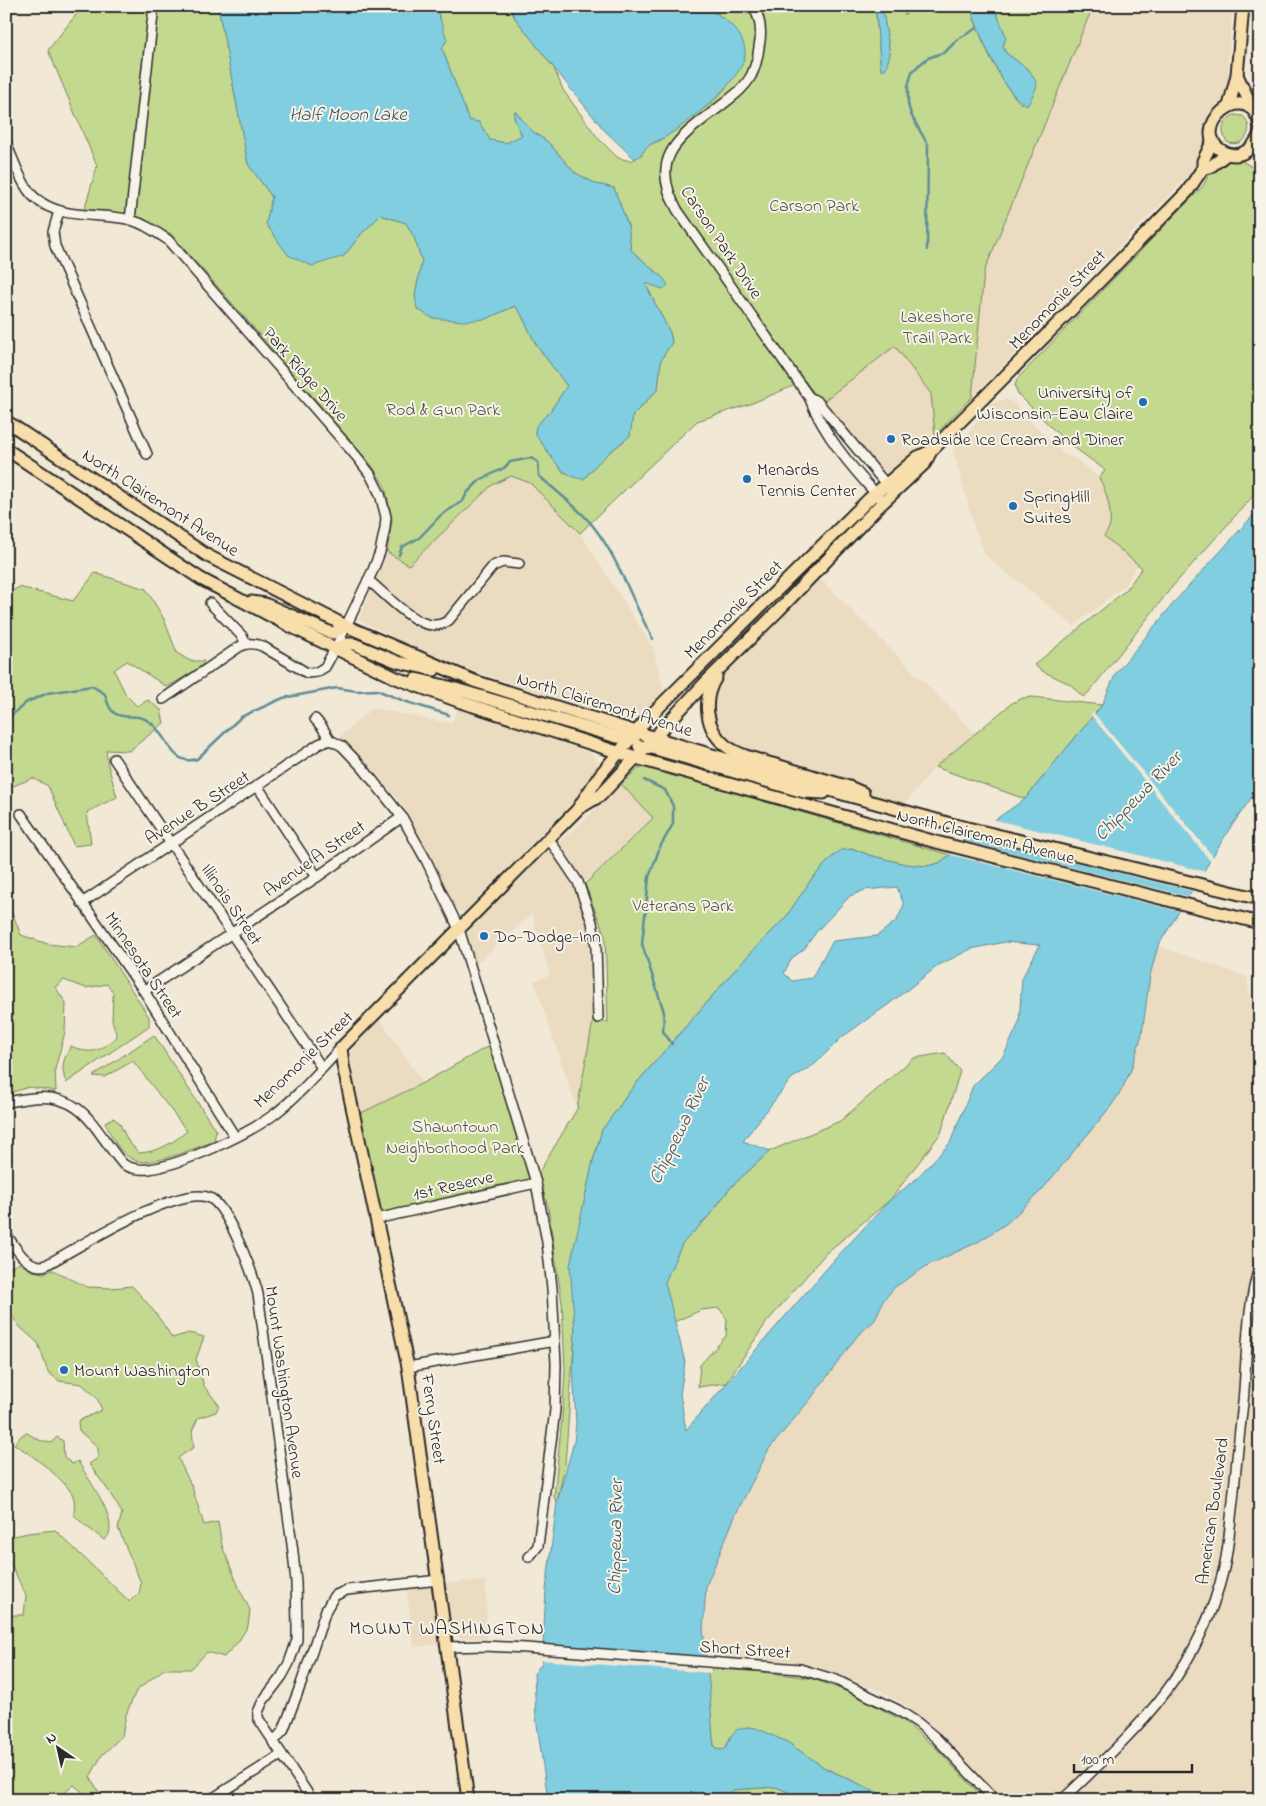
<svg xmlns="http://www.w3.org/2000/svg" width="1266" height="1806" font-family="'Indie Flower',sans-serif">
<rect width="100%" height="100%" fill="#f1e8d6"/>
<filter id="ink" filterUnits="userSpaceOnUse"><feTurbulence type="fractalNoise" baseFrequency=".02" numOctaves="2"/><feDisplacementMap in="SourceGraphic" scale="10" xChannelSelector="R" yChannelSelector="G"/><feConvolveMatrix kernelMatrix="1 2 1 2 8 2 1 2 1" color-interpolation-filters="sRGB"/></filter>
<g filter="url(#ink)">
<g fill="#eadbc1">
<path d="M1093 6H1233L1228 59 1230 89 1226 100 1215 110 1210 122 1209 135 1202 159 1190 174 972 397 984 272Z"/>
<path d="M1242 161 1257 170 1260 168V488L1172 587 1125 647 1093 618 1126 590 1142 567 1138 564 1125 585 1074 626 986 556 974 526 953 449 967 435 993 402 1005 399 1011 401 1062 453 1074 458 1099 478 1105 470 1064 440 1018 394 1015 386 1017 379 1203 186 1209 173Z"/>
<path d="M895 345 931 394 935 435 888 474 879 471 821 403Z"/>
<path d="M511 476 530 483 580 533 653 648 664 693 646 710 633 717 619 719 437 659 359 620 387 552 409 565 492 485Z"/>
<path d="M814 573 975 733 935 767 901 809 749 757 715 733 711 686Z"/>
<path d="M458 706 587 752 594 756 599 764 598 768 574 801 464 912H460L456 908 402 804 340 736 373 708 447 723 453 721Z"/>
<path d="M621 784 653 818 577 890 589 928 593 1021 577 1109 534 981 550 975 532 914 476 964 466 935 471 928 533 864 580 824Z"/>
<path d="M1158 946 1247 977 1260 1071V1800H1004L932 1725 906 1706 881 1691 817 1667 789 1662 706 1658 703 1630 706 1586 735 1516 769 1449 809 1401 858 1335 875 1320 883 1301 895 1287 928 1265 978 1242 1142 1034 1150 975Z"/>
<path d="M380 1019 423 1083 359 1114 347 1059 354 1046Z"/>
<path d="M486 1581 487 1639 460 1638 456 1636 450 1630 443 1583Z"/>
<path d="M432 1584 434 1587 442 1644 414 1647 406 1586Z"/>
</g>
<g fill="#c3d98f" stroke="#77825d">
<path d="M83 6H218L248 164 272 197 266 224 344 256 361 234 381 215 406 223 414 237 422 261 415 295 486 319 515 306 521 314 537 346 567 386 551 410 536 426 535 433 563 472 584 479 603 457 623 442 630 430 633 415 658 389 661 360 672 342 670 333 645 283 664 279 631 250 628 226 614 188 596 184 574 172 549 143 532 131 515 112 514 118 522 136 506 143 490 140 479 122 469 121 442 48 436 6H509L515 18 554 68 563 90 598 138 618 158 631 161 641 155 647 146 661 140 687 122 716 99 728 85 741 66 718 13 701 6H874L876 14 881 70 890 54 882 6H901L905 15 910 6H970C979 36 999 82 1021 104L1030 71 1006 53 1003 46 1006 37 994 6H1093L984 272 972 397 935 435 931 394 895 346 821 403 805 381 750 404 697 421 580 533 530 483 511 476 492 485 409 565 387 552 392 519 385 487 373 467 247 320 170 233 145 226 83 214 97 166 48 50Z"/>
<path d="M1234 115 1243 116C1256 128 1244 150 1227 142 1220 131 1222 121 1234 115Z"/>
<path d="M1231 159 1242 161 1257 170 1260 168V488L1172 587 1089 692 1083 697 1070 684 1044 672 1034 665 1126 590 1142 568 1104 536C1106 533 1109 529 1110 525 1112 512 1106 489 1099 478L1105 470 1064 440 1018 394 1015 386 1017 379 1203 186C1209 173 1217 162 1231 159Z"/>
<path d="M95 573 146 589 164 619 177 653 190 661H204L200 668 167 687 127 661 114 670 126 695 137 706 148 700 161 710 164 723 129 751 106 750 108 765 117 797 87 812 91 844 74 846 48 786 33 778 6 789V595L19 587 73 601Z"/>
<path d="M1032 697 1102 705 1025 799 935 767 1012 703 1023 698Z"/>
<path d="M644 767 950 855 939 863 927 866 905 864 869 855 854 849 841 850 831 858 811 880 786 917 740 964 634 1086 602 1130 593 1161 571 1265 575 1331 565 1465 557 1502 554 1497 563 1407 565 1370 562 1303 548 1207 538 1174 577 1109 593 1021 608 1022 605 936 585 884 653 818 621 784 636 770Z"/>
<path d="M6 898 21 935 48 944 76 947 96 935 149 1017V1026L66 1083C61 1067 62 1061 71 1046 93 1056 99 1051 117 1037L112 1020 113 993 107 984 86 988 64 980 55 987 66 1003 65 1032 55 1069 56 1091 29 1087 6 1094Z"/>
<path d="M154 1035 216 1131 214 1141C197 1147 148 1169 132 1159 119 1152 111 1136 105 1122L113 1118 119 1122 128 1141 139 1153C158 1152 173 1143 187 1131L133 1061 105 1077 93 1076Z"/>
<path d="M494 1043 536 1183 376 1219 359 1114 423 1083Z"/>
<path d="M945 1053 960 1071 941 1133 890 1200 826 1253 766 1323 726 1383 698 1387 700 1365 726 1336 727 1319 719 1308 701 1310 674 1322 664 1282 682 1244 708 1217 731 1187 770 1151 840 1121 914 1058Z"/>
<path d="M20 1263 32 1271 43 1273 53 1270 87 1287 111 1288 132 1286C148 1303 161 1319 172 1338L189 1333 204 1337 196 1359 204 1386 219 1405 216 1412 198 1418 192 1431 194 1447 178 1458 192 1487 204 1525 218 1522 222 1546 240 1590 250 1610 248 1626 238 1642 224 1657 207 1652 191 1669H164L136 1691 126 1715 122 1736 102 1755 90 1777 104 1800H92L74 1785 56 1800H6V1642L13 1615H24L26 1596 6 1553 10 1537 28 1533 55 1530 129 1601 139 1594 141 1583 118 1528 122 1513 108 1490 89 1464 98 1458V1447L79 1431 78 1421 102 1410 97 1398 82 1384 59 1381 48 1372 38 1343 20 1327 6 1308V1269Z"/>
<path d="M27 1433 39 1440 51 1443 57 1437 63 1441 64 1457 72 1464 78 1461C87 1478 116 1515 109 1534 109 1536 106 1538 104 1540L81 1522 74 1515C74 1510 75 1504 74 1499 72 1484 28 1452 14 1444L23 1434Z"/>
<path d="M707 1669 752 1671 796 1676 813 1679 851 1693 902 1720 935 1747 985 1800H894L825 1768 787 1742 749 1727 731 1736 725 1749 719 1750 714 1745 713 1739Z"/>
<path d="M776 1787 795 1795 796 1800H723L733 1790Z"/>
</g>
<g fill="#82cee1" stroke="#5f8d98" fill-rule="evenodd">
<path d="M218 6H436L447 40 442 48 469 120 479 122 490 140 506 143 522 135 514 118 515 111 532 131 549 143 574 172 596 184 614 188 628 226 631 250 664 279 668 285 663 289 645 283 670 333 672 342 661 360 658 389 633 415 630 436C613 449 597 462 584 479 560 478 548 451 535 433L536 426 551 410 567 386 537 346 521 314 515 306 486 319 464 321 432 318 417 309 415 295 422 261 414 237 406 223 381 215 361 234 344 256 312 266 288 255 266 224 272 197 248 164Z"/>
<path d="M509 6H701C719 14 742 28 745 50 748 73 704 109 687 122 679 128 670 134 662 139 657 141 652 143 648 146 643 150 642 155 635 159L605 131 554 68 515 18Z"/>
<path d="M874 6H882L890 54 886 68 881 71 876 14Z"/>
<path d="M970 6H994L1006 37 1003 46 1006 53 1030 71 1035 80 1037 86 1028 105C1005 100 977 28 970 6Z"/>
<path d="M1260 508V786L1230 828 1158 946 1150 975 1142 1034 1131 1070 1121 1091 1111 1106 1041 1191 1007 1223 978 1242 928 1265 895 1287 883 1301 875 1320 858 1335 809 1401 769 1449 735 1516 706 1586 703 1630 709 1683 713 1739 714 1746 719 1750 725 1749 731 1736 736 1730 748 1727 756 1728 787 1742 825 1768 894 1800H796L795 1795 776 1787 733 1790 723 1800H548L536 1717 534 1674 542 1663 546 1590 557 1502 574 1442 576 1424 573 1368 575 1331 570 1265 593 1161 602 1130 634 1086 740 964 786 917 811 880 831 858 841 850 854 849 869 855 905 864 927 866 939 863 950 855 963 840 973 835 1025 799 1102 705 1116 673 1177 599ZM897 887 904 905 897 920 877 936 833 941 819 964 812 978 792 981 784 973 792 958 804 949 817 931 850 896 865 890ZM1005 942 1040 945 1022 978 1019 1023 1004 1055 973 1086 950 1143 915 1180 890 1200 836 1258 686 1430 680 1394 685 1362 665 1282 682 1244 708 1217 731 1187 770 1151 743 1141 791 1079 815 1064 842 1037 889 1004 939 965 971 949Z"/>
</g>
<g fill="#f1e8d6">
<path d="M1093 712 1215 859 1212 863 1091 715Z"/>
<path d="M992 819 1207 872 1195 892 967 835Z"/>
<path d="M960 840 1191 897 1182 912 947 854Z"/>
<path d="M541 1644 709 1657 711 1673 540 1660Z"/>
</g>
<g fill="none" stroke-linecap="round" stroke-linejoin="round">
<g stroke="#5f8d98" stroke-width="2.5">
<path d="M927 250 928 145 911 115 908 104V86L912 72 919 65 928 58 945 52 958 39 977 28"/>
<path d="M399 555 402 547 419 538 441 515 463 501 467 493 480 480 504 468 510 462 531 458 538 462 539 476C556 491 580 509 593 526 620 560 632 602 653 639"/>
<path d="M6 720 27 702 48 693 92 686 105 694C113 730 131 708 150 722 167 734 171 767 197 759L241 717 283 698 337 688 357 691 377 690 404 701 449 715"/>
<path d="M644 780 665 790 673 806V824L660 847 649 877 642 944 664 1012 663 1031 672 1044"/>
</g>
<defs>
<g id="minor">
<path d="M753 6C761 19 762 33 759 47 758 56 755 68 751 76 745 87 736 94 727 101 686 134 644 153 678 211L809 397C823 434 852 468 879 497"/>
<path d="M6 143C13 159 22 186 34 197 60 221 100 212 131 220 145 224 156 232 168 240L357 457 370 474 380 494 386 517 385 528 380 552 373 570 335 649 325 667 317 672 307 673 262 646C254 643 247 642 239 647L163 699"/>
<path d="M59 211 53 232 55 246 147 454"/>
<path d="M130 220 154 6"/>
<path d="M809 397 818 402 890 489"/>
<path d="M368 580C388 595 423 640 449 620L493 566 503 562 519 564"/>
<path d="M210 603 242 636 246 644"/>
<path d="M315 719 322 727 330 740 342 746 362 767 402 817 426 860 459 929 536 1183 547 1242 552 1288 556 1364 555 1410 538 1546 529 1557"/>
<path d="M114 759 322 1068"/>
<path d="M258 787 317 877"/>
<path d="M21 814 144 991 235 1137"/>
<path d="M549 839 578 882 592 922 596 946 598 1018"/>
<path d="M82 903 319 744 330 740"/>
<path d="M144 991 317 877 402 817"/>
<path d="M6 1103C15 1100 24 1099 33 1098 84 1092 95 1132 123 1164 131 1169 140 1170 149 1169 181 1165 246 1135 272 1116 298 1097 319 1071 341 1048"/>
<path d="M376 1219 536 1183"/>
<path d="M6 1234C15 1247 28 1271 46 1265 76 1249 179 1183 210 1198 228 1207 253 1274 258 1294L293 1552 296 1582 297 1625V1640L289 1663 282 1676 263 1701 258 1712V1718L312 1800"/>
<path d="M408 1367 555 1341"/>
<path d="M448 1647 484 1646 526 1648 800 1669 836 1680 898 1710 918 1723 936 1738 995 1800"/>
<path d="M273 1742 283 1731 301 1684 326 1610 334 1596 347 1590 439 1580"/>
<path d="M210 1800 281 1755"/>
<path d="M1062 1800C1137 1729 1199 1674 1224 1568 1229 1546 1230 1523 1233 1501 1236 1468 1239 1435 1243 1403 1247 1357 1246 1309 1260 1264"/>
</g>
<g id="major">
<path d="M1237 75 1249 101V107"/>
<path d="M1229 106 1237 75 1243 6"/>
<path d="M1260 125C1248 73 1184 131 1224 152 1240 161 1255 147 1260 133"/>
<path d="M1203 168 1210 167 1227 154"/>
<path d="M6 421 208 556 346 626 474 681 662 740 843 794 951 824 1260 899"/>
<path d="M6 449 201 579 286 624 396 678 461 702 636 758 936 842 1260 923"/>
<path d="M251 602 265 604 329 632 333 633 346 626"/>
<path d="M335 649 346 644H354L398 662 434 670"/>
<path d="M716 677C702 699 705 729 726 746 740 756 759 760 776 765 800 772 825 780 849 787L863 793"/>
<path d="M416 679 449 687 617 737 634 739"/>
<path d="M639 746 652 748 804 792 824 793"/>
<path d="M581 807 601 795 704 684 779 610 878 507 925 463 931 451 1084 297 1187 192 1203 168V161L1213 140"/>
<path d="M468 1800 408 1367 343 1065 341 1048 577 810 600 775 647 719 869 499 918 457 931 451"/>
</g>
</defs>
<use href="#minor" stroke="#2b2b2b" stroke-width="12"/>
<use href="#major" stroke="#2b2b2b" stroke-width="15"/>
<use href="#minor" stroke="#f7f3e8" stroke-width="9"/>
<use href="#major" stroke="#f8deab" stroke-width="11"/>
</g>
</g>
<g fill="#1f6fb2" stroke="#f7f3e8" stroke-width="2">
<circle cx="1143" cy="402" r="5"/>
<circle cx="891" cy="439" r="5"/>
<circle cx="747" cy="479" r="5"/>
<circle cx="1013" cy="506" r="5"/>
<circle cx="484" cy="936" r="5"/>
<circle cx="64" cy="1370" r="5"/>
</g>
<g text-anchor="middle" stroke-width="4" stroke-linejoin="round" paint-order="stroke">
<g font-size="18" fill="#515644" stroke="#f7f3e8">
<text x="814" y="211">Carson Park</text>
<text x="937" y="322">Lakeshore<tspan x="937" dy="21">Trail Park</tspan></text>
<text x="443" y="415">Rod &amp; Gun Park</text>
<text x="683" y="911">Veterans Park</text>
<text x="455" y="1132">Shawntown<tspan x="455" dy="21">Neighborhood Park</tspan></text>
</g>
<g font-size="18" fill="#2b2b2b" stroke="#f7f3e8">
<text transform="translate(722 242) rotate(56)" y="6">Carson Park Drive</text>
<text transform="translate(1057 299) rotate(-46)" y="6">Menomonie Street</text>
<text transform="translate(306 374) rotate(49)" y="6">Park Ridge Drive</text>
<text transform="translate(161 502) rotate(33)" y="6">North Clairemont Avenue</text>
<text transform="translate(733 609) rotate(-45)" y="6">Menomonie Street</text>
<text transform="translate(605 704) rotate(17)" y="6">North Clairemont Avenue</text>
<text transform="translate(197 807) rotate(-33)" y="6">Avenue B Street</text>
<text transform="translate(986 836) rotate(14)" y="6">North Clairemont Avenue</text>
<text transform="translate(314 858) rotate(-35)" y="6">Avenue A Street</text>
<text transform="translate(232 904) rotate(56)" y="6">Illinois Street</text>
<text transform="translate(144 965) rotate(56)" y="6">Minnesota Street</text>
<text transform="translate(303 1059) rotate(-44)" y="6">Menomonie Street</text>
<text transform="translate(453 1185) rotate(-13)" y="6">1st Reserve</text>
<text transform="translate(285 1382) rotate(82)" y="6">Mount Washington Avenue</text>
<text transform="translate(434 1419) rotate(82)" y="6">Ferry Street</text>
<text transform="translate(1212 1511) rotate(-82)" y="6">American Boulevard</text>
<text transform="translate(745 1649) rotate(4)" y="6">Short Street</text>
</g>
<g font-size="18" fill="#2b2b2b" stroke="#f7f3e8" text-anchor="start">
<text x="1133" y="398" text-anchor="end">University of<tspan x="1133" dy="21">Wisconsin-Eau Claire</tspan></text>
<text x="901" y="445">Roadside Ice Cream and Diner</text>
<text x="757" y="475">Menards<tspan x="757" dy="21">Tennis Center</tspan></text>
<text x="1023" y="502">SpringHill<tspan x="1023" dy="21">Suites</tspan></text>
<text x="494" y="942">Do-Dodge-Inn</text>
<text x="74" y="1376">Mount Washington</text>
</g>
<g font-size="19" font-style="italic" fill="#415458" stroke="#f7f3e8">
<text x="348" y="120">Half Moon Lake</text>
<text transform="translate(1137 795) rotate(-46)" y="7">Chippewa River</text>
<text transform="translate(678 1130) rotate(-64)" y="7">Chippewa River</text>
<text transform="translate(614 1537) rotate(-89)" y="7">Chippewa River</text>
</g>
<g font-size="19" letter-spacing="1" fill="#2b2b2b" stroke="#f7f3e8">
<text x="447" y="1634">MOUNT WASHINGTON</text>
</g>
</g>
<rect width="1266" height="1806" fill="none" stroke="#f7f3e8" stroke-width="25"/>
<rect x="12" y="12" width="1241" height="1781" fill="none" stroke="#2b2b2b" stroke-width="2" filter="url(#ink)"/>
<g transform="translate(58 1748) rotate(326)" stroke="#f7f3e8" stroke-width="4" paint-order="stroke">
<path d="M0-4L9 19L0 12L-9 19Z" fill="#2b2b2b"/>
<text y="-8" font-size="14" font-weight="bold" text-anchor="middle" fill="#2b2b2b">N</text>
</g>
<path d="M1074 1764v8h118v-8" fill="none" stroke="#2b2b2b" stroke-width="2.5"/>
<text x="1081" y="1764" font-size="15" fill="#2b2b2b" stroke="#f7f3e8" stroke-width="4" paint-order="stroke">100 m</text>
</svg>
